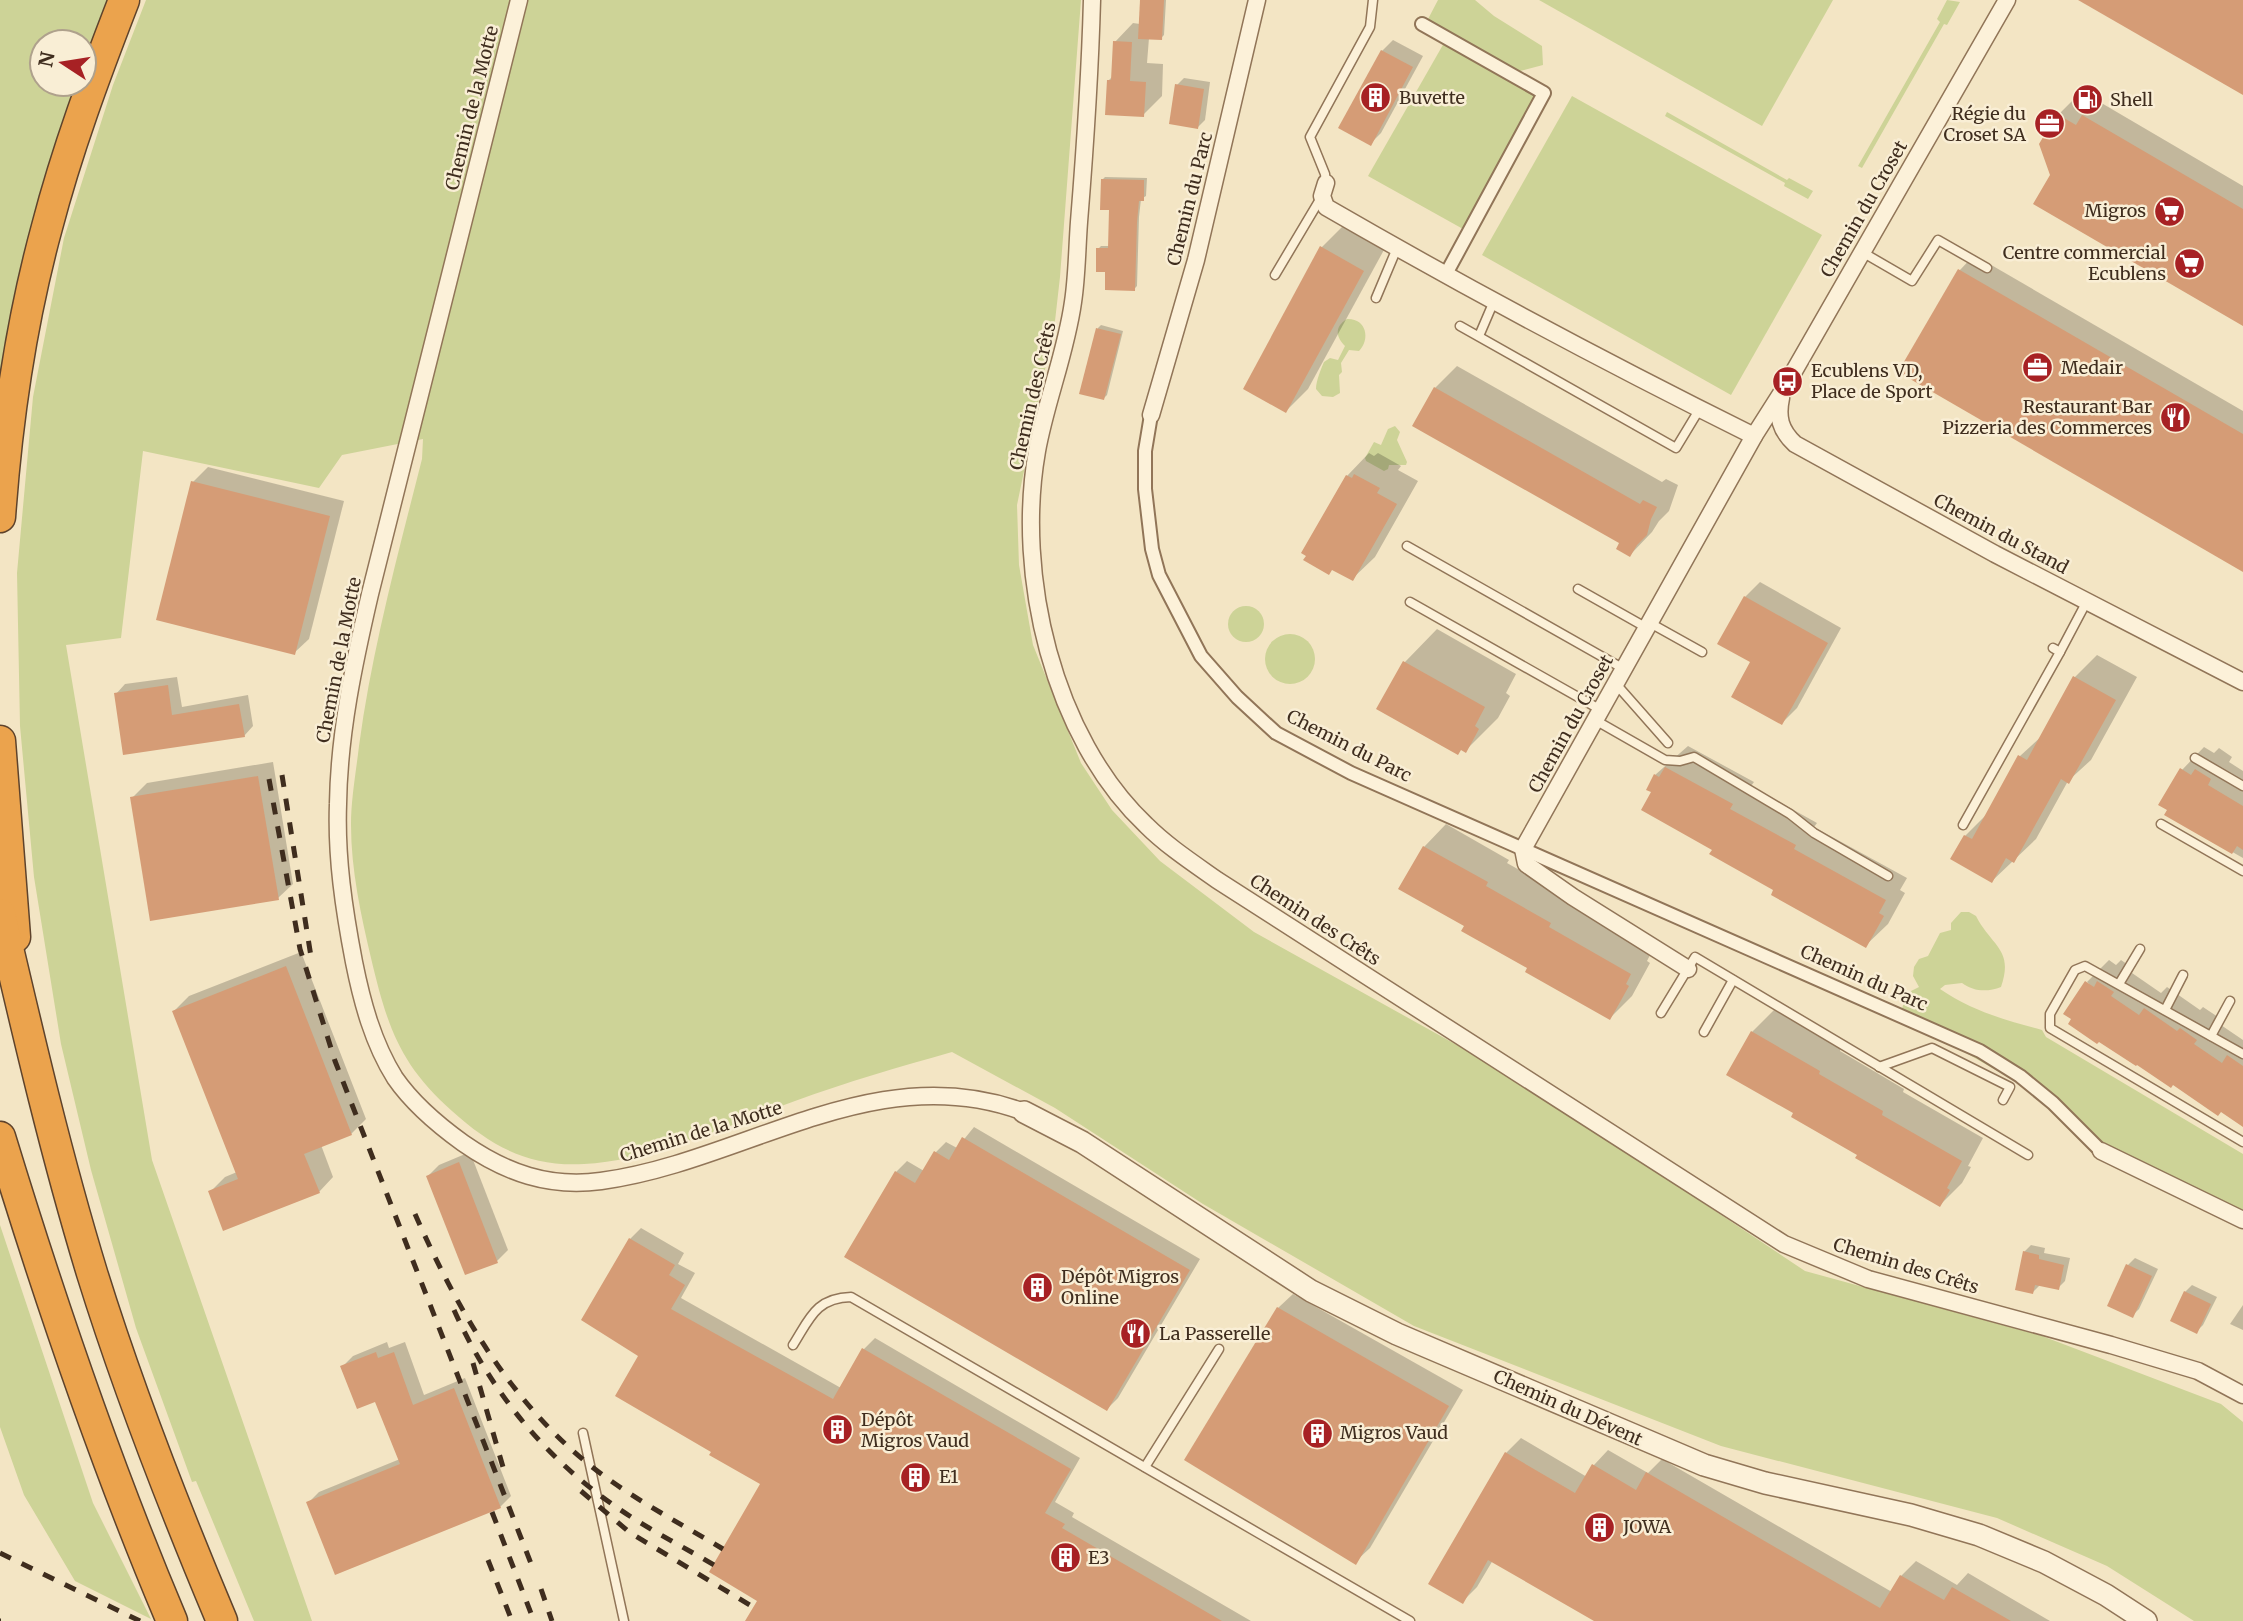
<svg xmlns="http://www.w3.org/2000/svg" width="2243" height="1621" font-family="Merriweather,serif">
<rect width="100%" height="100%" fill="#f3e5c4"/>
<g fill="#cdd397">
<path d="M0 0H111L84 71V42H42V84H79L0 403Z"/>
<path d="M146 0H1081L1060 277 1055 321 1017 505 1019 565 1033 645 1081 763 1112 810 1160 861 1254 932 1516 1078 1805 1271 2042 1336 2221 1404 2243 1422V1621H2194L2107 1566 1997 1518 1721 1446 1414 1326 1203 1204 1055 1108 952 1052C899 1067 847 1082 795 1101 729 1125 655 1160 584 1164 529 1167 492 1147 452 1111 399 1064 387 1025 371 958 361 915 351 870 351 825 351 799 356 772 359 746 372 649 398 554 422 459L423 439 342 455 319 488 143 451 121 638 66 645 152 1160 312 1621H254L196 1481 192 1482 136 1328 91 1170 61 1044 34 877 20 726 17 573 33 397 64 238 113 85Z"/>
<path d="M1438 0H1475L1494 16 1542 46 1543 65 1516 72 1427 21Z"/>
<path d="M1539 0H1833L1762 126Z"/>
<path d="M1947 0 1960 2 1947 25 1944 24 1862 168 1858 166 1940 22 1937 19Z"/>
<path d="M1444 43 1532 93 1535 99 1463 229 1368 176Z"/>
<path d="M1572 96 1822 235 1731 395 1482 255Z"/>
<path d="M1667 112 1787 180 1789 178 1813 191 1808 199 1784 186 1785 183 1665 116Z"/>
<path d="M1347 319C1366 318 1371 339 1359 351L1349 350 1341 363 1342 372 1339 375 1340 393 1333 397 1322 396 1316 389C1316 381 1321 369 1324 362L1330 358 1338 360 1345 346C1336 337 1334 327 1347 319Z"/>
<path d="M1395 426 1400 432 1397 440 1407 462 1406 465H1389L1388 469 1384 471 1366 461 1365 458 1374 442 1381 445 1388 429Z"/>
<circle cx="1246" cy="624" r="18"/>
<circle cx="1290" cy="659" r="25"/>
<path d="M1961 912H1969L1976 916C1992 947 2014 949 2001 987 1988 992 1974 992 1962 983L1945 985 1940 989C1972 1011 2005 1020 2042 1030L2046 1037 2243 1154V1220L2101 1151 2053 1103 1900 1015 1907 993 1919 987 1913 976 1914 967 1919 959 1928 956 1940 933 1951 930V923Z"/>
<path d="M0 1225 93 1503 151 1619 75 1581 24 1495 0 1427Z"/>
</g>
<g fill="#0003">
<path d="M1141 0H1166L1164 35 1161 38H1149L1147 63 1163 64 1162 96 1143 115 1109 80 1113 76 1115 42 1133 23 1140 24Z"/>
<path d="M1393 40 1423 56 1381 133 1370 144 1382 51Z"/>
<path d="M1184 78 1210 82 1205 120 1198 127 1177 85Z"/>
<path d="M2073 100 2090 110 2098 101 2243 186V324L2052 175 2058 115Z"/>
<path d="M1105 177 1147 178 1146 196 1141 199 1139 217 1137 286 1134 289 1107 270 1098 249 1101 246H1110V209L1102 180Z"/>
<path d="M1344 225 1385 248 1308 389 1286 411 1322 247Z"/>
<path d="M1974 255 2243 411V570L1900 372 1960 270Z"/>
<path d="M1101 325 1123 331 1107 395 1104 398 1098 328Z"/>
<path d="M1457 366 1662 482 1666 479 1678 485 1669 511 1659 521 1652 532 1630 555 1621 543 1435 388Z"/>
<path d="M1369 453 1374 456 1378 453 1401 466 1398 470 1418 481 1375 557 1352 579 1347 476Z"/>
<path d="M208 467 344 501 309 639 294 653 193 482Z"/>
<path d="M1760 582 1841 628 1797 708 1782 723 1752 662 1745 597Z"/>
<path d="M1437 629 1516 674 1506 693 1510 696 1498 718 1466 750 1379 708 1405 662Z"/>
<path d="M2097 655 2137 677 2091 760 2068 781 2036 839 1992 881 1965 836 1987 814 2020 756 2043 735 2075 677Z"/>
<path d="M177 677 182 707 248 695 253 726 244 736 125 753 116 694 125 684Z"/>
<path d="M1688 746 1754 782 1751 786 1817 823 1814 827 1907 878 1900 890 1905 893 1888 924 1865 946 1714 849 1653 792 1655 775Z"/>
<path d="M2204 747 2214 753 2219 748 2232 757 2229 762 2243 771V858L2167 815 2182 770Z"/>
<path d="M273 762 293 884 278 898 132 798 147 783Z"/>
<path d="M1446 824 1509 860 1507 863 1572 900 1570 904 1652 951 1647 961 1650 963 1632 996 1610 1018 1467 925 1400 888 1424 847Z"/>
<path d="M301 952 366 1119 351 1134 321 1145 333 1177 319 1192H210L225 1177 237 1172 174 1011 189 996Z"/>
<path d="M2109 960 2116 965 2121 960 2134 969 2132 973 2161 993 2167 987 2200 1010 2203 1007 2218 1017 2215 1021 2243 1040V1125L2087 982Z"/>
<path d="M1774 1010 1841 1048 1840 1051 1904 1089 1903 1092 1983 1138 1968 1166 1971 1167 1962 1183 1940 1205 1795 1112 1752 1032Z"/>
<path d="M974 1127 1200 1259 1118 1398 1107 1409 896 1172 907 1161 924 1171 936 1152 946 1142 957 1148Z"/>
<path d="M470 1152 508 1250 497 1261 466 1273 428 1176 439 1165Z"/>
<path d="M641 1228 684 1253 678 1264 695 1273 681 1298 841 1388 864 1349 875 1338 1080 1458 1055 1502 1074 1513 1072 1517 1251 1621H747L759 1600 763 1484 713 1451 641 1355 630 1239Z"/>
<path d="M2031 1245 2045 1248 2044 1253 2070 1258 2065 1281 2058 1288 2041 1284 2033 1292 2024 1252Z"/>
<path d="M2135 1258 2158 1269 2139 1309 2132 1316 2128 1265Z"/>
<path d="M2192 1285 2217 1297 2203 1325 2196 1332 2185 1292Z"/>
<path d="M1293 1294 1463 1390 1370 1548 1355 1562 1278 1308Z"/>
<path d="M2243 1305V1330L2230 1324Z"/>
<path d="M387 1342 389 1348 405 1342 424 1395 465 1378 511 1496 500 1507 308 1503 319 1492 400 1459 376 1399 342 1367 353 1356Z"/>
<path d="M1521 1438 1587 1477 1594 1465 1608 1450 1648 1473 1662 1459 1892 1592 1901 1576 1916 1561 1957 1585 1968 1573 2050 1621H1597L1493 1560 1477 1587 1462 1602 1506 1453Z"/>
</g>
<g fill="#d59c76">
<path d="M1140 0H1164L1162 40 1138 39Z"/>
<path d="M2078 0H2243V95Z"/>
<path d="M1113 41 1132 42 1130 81 1146 82 1144 117 1105 115 1107 80H1111Z"/>
<path d="M1381 50 1413 67 1371 146 1338 128Z"/>
<path d="M1175 84 1204 89 1198 129 1169 124Z"/>
<path d="M2057 114 2076 125 2082 115 2243 209V326L2033 204 2050 175 2039 144Z"/>
<path d="M1101 179 1144 180V201H1139L1137 222 1135 291 1105 290V272H1096V248H1108L1109 210H1100Z"/>
<path d="M1320 246 1364 271 1286 413 1243 389Z"/>
<path d="M1958 269 2243 434V572L1898 372Z"/>
<path d="M1096 328 1121 334 1104 400 1079 394Z"/>
<path d="M1434 387 1640 504 1643 500 1657 507 1651 519 1647 535 1637 545 1630 557 1616 549 1619 543 1412 426Z"/>
<path d="M1354 474 1380 488 1377 493 1397 504 1353 581 1332 570 1329 575 1303 560 1306 556 1301 553 1346 475 1352 478Z"/>
<path d="M191 481 330 516 295 655 156 620Z"/>
<path d="M1744 596 1828 643 1782 725 1731 697 1750 662 1717 644Z"/>
<path d="M1403 661 1485 707 1475 726 1479 729 1466 753 1461 750 1458 755 1376 709Z"/>
<path d="M2073 676 2116 700 2069 784 2061 779 2014 863 2006 858 1992 883 1950 859 1964 835 1972 839 2018 755 2027 760Z"/>
<path d="M168 685 172 715 239 704 245 737 123 755 114 693Z"/>
<path d="M1665 767 1733 804 1730 809 1796 845 1794 849 1886 900 1879 913 1884 916 1866 948 1771 895 1773 890 1709 854 1712 850 1641 810 1651 792 1646 790 1654 774 1659 777Z"/>
<path d="M2180 768 2191 775 2195 769 2211 779 2208 785 2243 806V850L2237 846 2232 854 2164 815 2167 810 2158 805Z"/>
<path d="M258 776 279 900 150 921 130 797Z"/>
<path d="M1423 846 1488 882 1486 886 1551 923 1549 927 1631 974 1626 984 1629 986 1610 1020 1525 972 1527 968 1461 931 1464 926 1398 889Z"/>
<path d="M286 966 352 1135 304 1154 320 1193 223 1231 208 1191 238 1179 172 1011Z"/>
<path d="M2085 981 2094 987 2097 981 2114 992 2111 996 2139 1015 2144 1008 2177 1031 2180 1028 2197 1040 2194 1044 2222 1063 2227 1055 2243 1066V1127L2221 1112 2218 1116 2173 1085 2171 1088 2137 1065 2136 1066 2099 1042 2097 1044 2068 1024 2071 1019 2063 1014Z"/>
<path d="M1751 1031 1820 1071 1819 1074 1883 1111 1882 1115 1962 1161 1947 1188 1950 1190 1940 1207 1855 1158 1857 1155 1791 1117 1793 1113 1726 1075Z"/>
<path d="M962 1137 1190 1270 1107 1411 844 1257 895 1171 915 1183 934 1151 949 1160Z"/>
<path d="M459 1162 498 1263 465 1275 426 1176Z"/>
<path d="M629 1238 675 1265 669 1275 685 1285 671 1309 833 1399 862 1348 1071 1469 1045 1513 1065 1524 1062 1528 1222 1621H745L757 1601 709 1572 760 1484 709 1455 711 1452 615 1396 638 1356 581 1320Z"/>
<path d="M2023 1251 2039 1255V1259L2064 1265 2059 1290 2035 1285 2033 1294 2015 1290Z"/>
<path d="M2126 1264 2152 1276 2133 1318 2107 1306Z"/>
<path d="M2184 1291 2211 1304 2197 1334 2170 1321Z"/>
<path d="M1277 1307 1449 1406 1356 1565 1184 1460Z"/>
<path d="M376 1352 378 1358 394 1352 413 1405 454 1388 501 1508 335 1575 306 1502 400 1464 375 1402 357 1409 340 1366Z"/>
<path d="M1505 1452 1575 1493 1592 1464 1636 1490 1646 1472 1880 1608 1900 1575 1944 1600 1952 1587 2011 1621H1594L1488 1560 1463 1604 1428 1584Z"/>
</g>
<g fill="none" stroke-linecap="round" stroke-linejoin="round">
<defs>
<g id="service">
<path d="M1326 183 1325 174 1310 137 1370 27 1373 0"/>
<path d="M1862 252 1912 281 1938 240 1987 268"/>
<path d="M1275 275 1322 196"/>
<path d="M1376 298 1397 248"/>
<path d="M1460 326 1676 448 1699 410"/>
<path d="M1479 336 1494 301"/>
<path d="M1407 546 1624 669"/>
<path d="M1578 589 1647 628"/>
<path d="M1410 602 1601 710"/>
<path d="M1650 623 1702 652"/>
<path d="M2060 652 2087 601"/>
<path d="M1616 684 1668 743"/>
<path d="M1595 720 1665 760 1680 761 1694 757 1790 814 1814 833 1888 876"/>
<path d="M2195 758 2243 786"/>
<path d="M2161 824 2243 871"/>
<path d="M1963 825 2060 652 2053 648"/>
<path d="M2119 984 2140 949"/>
<path d="M2165 1010 2183 975"/>
<path d="M1661 1013 1695 957 2028 1155"/>
<path d="M1704 1032 1733 980"/>
<path d="M2211 1036 2230 1001"/>
<path d="M2243 1054 2085 966 2075 970 2050 1014V1028L2243 1142"/>
<path d="M1879 1067 1932 1048 2010 1087 2003 1100"/>
<path d="M793 1345C810 1318 816 1298 851 1297L1410 1621"/>
<path d="M583 1433 624 1621"/>
<path d="M1145 1467 1219 1349"/>
</g>
<g id="pedestrian">
<path d="M1422 24 1544 93 1446 274"/>
<path d="M1151 415 1145 451V489L1152 549 1159 575 1201 656 1237 697 1276 733 1351 773 1980 1051 2020 1076 2053 1103 2101 1151"/>
</g>
<g id="minor">
<path d="M519 0 370 594C354 663 339 733 338 804 336 857 344 910 354 962 362 1002 373 1043 395 1078 413 1104 438 1125 463 1143 506 1173 549 1188 601 1181 744 1162 875 1056 1024 1112"/>
<path d="M1092 0C1090 74 1085 148 1079 222 1077 249 1077 276 1073 302 1066 353 1046 401 1037 451 1015 575 1053 737 1146 825 1167 846 1193 863 1217 880L1784 1244 1868 1279 2111 1345 2198 1371 2243 1395"/>
<path d="M1326 183 1322 196 1326 207C1466 288 1609 364 1754 436"/>
<path d="M1781 398C1777 417 1780 430 1795 444L1995 554 2243 682"/>
<path d="M1151 415 1196 260 1257 0"/>
<path d="M1688 969 1573 897 1526 864 1523 849 1754 436 1782 392 2007 0"/>
<path d="M2101 1151 2243 1220"/>
</g>
<path id="tertiary" d="M1024 1112 1082 1142 1311 1291 1397 1334 1704 1465 1765 1483 1911 1515 1979 1535 2044 1562 2106 1595 2146 1621"/>
<g id="motorway">
<path d="M0 517C7 419 21 322 47 227 67 150 95 75 124 0"/>
<path d="M0 741 15 937"/>
<path d="M0 914C28 1034 56 1155 92 1273 129 1392 174 1507 222 1621"/>
<path d="M0 1137C50 1301 105 1463 172 1621"/>
</g>
</defs>
<use href="#service" stroke="#917558" stroke-width="11"/>
<use href="#pedestrian" stroke="#917558" stroke-width="16"/>
<use href="#minor" stroke="#917558" stroke-width="19"/>
<use href="#tertiary" stroke="#917558" stroke-width="24"/>
<use href="#motorway" stroke="#5e432c" stroke-width="33"/>
<use href="#service" stroke="#fcf1d9" stroke-width="8"/>
<use href="#pedestrian" stroke="#fcf1d9" stroke-width="12"/>
<use href="#minor" stroke="#fcf1d9" stroke-width="16"/>
<use href="#tertiary" stroke="#fcf1d9" stroke-width="21"/>
<use href="#motorway" stroke="#eba34d" stroke-width="30"/>
<g stroke="#3f2d1e" stroke-width="5" stroke-dasharray="12 12" stroke-linecap="butt">
<path d="M282 775 312 963"/>
<path d="M269 779 300 949 335 1061 532 1566"/>
<path d="M415 1214C459 1313 514 1410 604 1476 641 1503 683 1525 723 1549"/>
<path d="M454 1310C489 1388 541 1454 612 1504 644 1527 680 1545 714 1565"/>
<path d="M473 1363 505 1474"/>
<path d="M581 1491 629 1532 753 1607"/>
<path d="M492 1512 534 1621"/>
<path d="M0 1553 140 1621"/>
<path d="M488 1560 512 1621"/>
<path d="M541 1589 552 1621"/>
<path d="M0 1621H1"/>
</g>
</g>
<defs>
<symbol id="building-disc" viewBox="-11 -11 22 22"><circle r="9.5" fill="#a72124" stroke="#f9eed5"/><path d="M-4-6H4V6H1V3H-1V6H-4ZM-2.5-4.3h1.7v1.8h-1.7ZM.8-4.3h1.7v1.8H.8ZM-2.5-1h1.7V.8h-1.7ZM.8-1h1.7V.8H.8Z" fill="#fff"/></symbol>
<symbol id="fuel-disc" viewBox="-11 -11 22 22"><circle r="9.5" fill="#a72124" stroke="#f9eed5"/><path d="M-5.5-6h7V0h2V4h1.3V-2.5L3-4.5l.8-.8L6-3V5H2.5V1h-1V6h-7ZM-4.2-4.7v3.2H.2V-4.7Z" fill="#fff"/></symbol>
<symbol id="office-disc" viewBox="-11 -11 22 22"><circle r="9.5" fill="#a72124" stroke="#f9eed5"/><path d="M-6-3h4V-5.5h4V-3h4V5H-6ZM-1-4.5V-3h2v-1.5ZM-6 0V1H6V0Z" fill="#fff"/></symbol>
<symbol id="supermarket-disc" viewBox="-11 -11 22 22"><circle r="9.5" fill="#a72124" stroke="#f9eed5"/><path d="M-6-5.5h2.5l.6 2H6L4.5 2H-2.5L-4.4-4H-6ZM-1.5 3.2a1.3 1.3 0 1 0 .1 0ZM3 3.2a1.3 1.3 0 1 0 .1 0Z" fill="#fff"/></symbol>
<symbol id="bus-disc" viewBox="-11 -11 22 22"><circle r="9.5" fill="#a72124" stroke="#f9eed5"/><path d="M-5-6H5V4H4V6H2V4H-2V6H-4V4H-5ZM-3.5-4V0h7V-4ZM-3.5 1.2v1.5H-2V1.2ZM2 1.2v1.5H3.5V1.2Z" fill="#fff"/></symbol>
<symbol id="restaurant-disc" viewBox="-11 -11 22 22"><circle r="9.5" fill="#a72124" stroke="#f9eed5"/><path d="M-5-6h1v4h1v-4h1v4h1v-4h1v5L-1.5 .5V6h-2V.5L-5-1ZM5-6V6H3V1.5H1.5Q1.5-4 5-6Z" fill="#fff"/></symbol>
</defs>
<g fill-rule="evenodd">
<use href="#building-disc" x="1358" y="80" width="35" height="35"/>
<use href="#fuel-disc" x="2070" y="82" width="35" height="35"/>
<use href="#office-disc" x="2032" y="106" width="35" height="35"/>
<use href="#supermarket-disc" x="2152" y="194" width="35" height="35"/>
<use href="#supermarket-disc" x="2172" y="246" width="35" height="35"/>
<use href="#office-disc" x="2020" y="350" width="35" height="35"/>
<use href="#bus-disc" x="1770" y="364" width="35" height="35"/>
<use href="#restaurant-disc" x="2158" y="400" width="35" height="35"/>
<use href="#building-disc" x="1020" y="1270" width="35" height="35"/>
<use href="#restaurant-disc" x="1118" y="1316" width="35" height="35"/>
<use href="#building-disc" x="820" y="1412" width="35" height="35"/>
<use href="#building-disc" x="1300" y="1416" width="35" height="35"/>
<use href="#building-disc" x="898" y="1460" width="35" height="35"/>
<use href="#building-disc" x="1582" y="1510" width="35" height="35"/>
<use href="#building-disc" x="1048" y="1540" width="35" height="35"/>
</g>
<g text-anchor="middle" stroke-width="5" stroke-linejoin="round" paint-order="stroke">
<g font-size="18" fill="#3f2d1e" stroke="#f9eed5" text-anchor="start">
<text x="1399" y="104">Buvette</text>
<text x="2110" y="106">Shell</text>
<text x="2026" y="120" text-anchor="end">Régie du<tspan x="2026" dy="21">Croset SA</tspan></text>
<text x="2146" y="217" text-anchor="end">Migros</text>
<text x="2166" y="259" text-anchor="end">Centre commercial<tspan x="2166" dy="21">Ecublens</tspan></text>
<text x="2061" y="374">Medair</text>
<text x="1811" y="377">Ecublens VD,<tspan x="1811" dy="21">Place de Sport</tspan></text>
<text x="2152" y="413" text-anchor="end">Restaurant Bar<tspan x="2152" dy="21">Pizzeria des Commerces</tspan></text>
<text x="1061" y="1283">Dépôt Migros<tspan x="1061" dy="21">Online</tspan></text>
<text x="1159" y="1340">La Passerelle</text>
<text x="861" y="1426">Dépôt<tspan x="861" dy="21">Migros Vaud</tspan></text>
<text x="1340" y="1439">Migros Vaud</text>
<text x="939" y="1483">E1</text>
<text x="1623" y="1533">JOWA</text>
<text x="1088" y="1564">E3</text>
</g>
<g font-size="18" fill="#3f2d1e" stroke="#f9eed5">
<text transform="translate(472 108) rotate(-76)" y="6">Chemin de la Motte</text>
<text transform="translate(1190 199) rotate(-76)" y="6">Chemin du Parc</text>
<text transform="translate(1864 209) rotate(-60)" y="6">Chemin du Croset</text>
<text transform="translate(1033 396) rotate(-77)" y="6">Chemin des Crêts</text>
<text transform="translate(2001 534) rotate(28)" y="6">Chemin du Stand</text>
<text transform="translate(339 660) rotate(-79)" y="6">Chemin de la Motte</text>
<text transform="translate(1571 724) rotate(-61)" y="6">Chemin du Croset</text>
<text transform="translate(1349 746) rotate(27)" y="6">Chemin du Parc</text>
<text transform="translate(1315 920) rotate(33)" y="6">Chemin des Crêts</text>
<text transform="translate(1864 978) rotate(24)" y="6">Chemin du Parc</text>
<text transform="translate(701 1132) rotate(-17)" y="6">Chemin de la Motte</text>
<text transform="translate(1906 1266) rotate(17)" y="6">Chemin des Crêts</text>
<text transform="translate(1568 1408) rotate(24)" y="6">Chemin du Dévent</text>
</g>
</g>
<g transform="translate(63 63) rotate(282)"><circle r="33" fill="#f9eed5" stroke="#afa18c" stroke-width="2"/>
<path d="M0-5L12 26L0 18L-12 26Z" fill="#a72124"/>
<text y="-10" font-size="19" font-weight="bold" text-anchor="middle" fill="#3f2d1e">N</text>
</g>
</svg>
